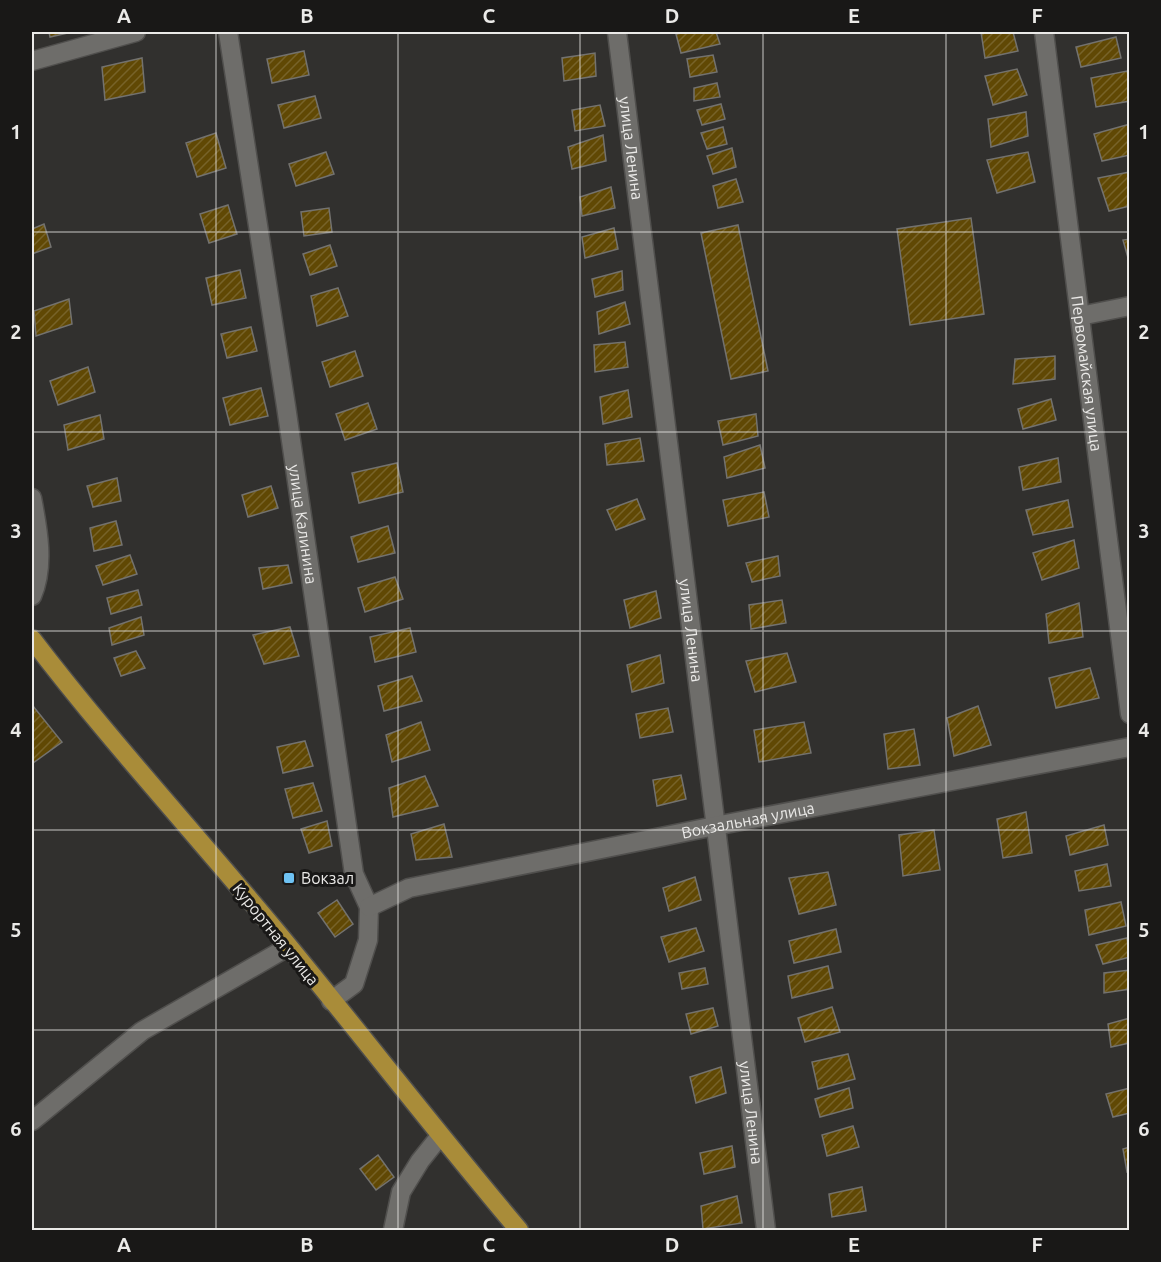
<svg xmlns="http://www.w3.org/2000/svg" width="1161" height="1262" font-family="Ubuntu,sans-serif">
<defs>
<pattern id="building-hatch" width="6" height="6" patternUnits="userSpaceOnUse" patternTransform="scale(1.5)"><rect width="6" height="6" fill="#604804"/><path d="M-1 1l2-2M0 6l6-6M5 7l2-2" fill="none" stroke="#776329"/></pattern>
</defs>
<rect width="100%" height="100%" fill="#31302e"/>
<g fill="url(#building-hatch)" stroke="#73726f" stroke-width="1.5">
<path d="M49 32H72L50 37Z"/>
<path d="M687 32H716L720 44 681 53 676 34Z"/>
<path d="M981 32H1013L1018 51 985 58Z"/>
<path d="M1116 37 1121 58 1081 67 1076 47Z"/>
<path d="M304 51 309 75 272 83 267 59Z"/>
<path d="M595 53 596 76 564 81 562 58Z"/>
<path d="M713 55 717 72 690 77 687 59Z"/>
<path d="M142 58 145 92 105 100 102 67Z"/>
<path d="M1017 69 1027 95 993 105 985 76Z"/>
<path d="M1127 71 1130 82V101L1096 107 1091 78Z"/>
<path d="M717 83 720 97 694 101V88Z"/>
<path d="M315 96 321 118 284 128 278 105Z"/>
<path d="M721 104 725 119 702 125 697 110Z"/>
<path d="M600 105 605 126 575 131 572 110Z"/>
<path d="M1026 112 1028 136 991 147 988 119Z"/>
<path d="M1130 124V155L1102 161 1094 134Z"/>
<path d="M723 127 727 144 707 149 701 133Z"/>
<path d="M216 133 226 168 197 177 186 143Z"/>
<path d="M603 135 606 161 572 169 568 147Z"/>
<path d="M732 148 736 167 713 174 707 156Z"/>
<path d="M326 152 334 174 296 186 289 164Z"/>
<path d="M1028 152 1035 182 997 193 987 160Z"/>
<path d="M1130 172V206L1109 211 1098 178Z"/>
<path d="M736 179 743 202 718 208 713 186Z"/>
<path d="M611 187 615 208 582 216 580 197Z"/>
<path d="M228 205 237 234 209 243 200 214Z"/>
<path d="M329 208 332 232 304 236 301 212Z"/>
<path d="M971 218 984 314 910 325 897 229Z"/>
<path d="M44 224 51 247 32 254V229Z"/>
<path d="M738 225 768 371 731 379 701 233Z"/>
<path d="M614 228 618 249 585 258 582 237Z"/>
<path d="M1130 239V265L1123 240Z"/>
<path d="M330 245 337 266 310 275 303 254Z"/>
<path d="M240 270 246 298 212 305 206 278Z"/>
<path d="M622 271 623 290 595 297 592 279Z"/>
<path d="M338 288 348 316 317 326 311 296Z"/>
<path d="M69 299 72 324 36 336 34 311Z"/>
<path d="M625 302 630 324 599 334 597 312Z"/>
<path d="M251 327 257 351 227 358 221 334Z"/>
<path d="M625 342 628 367 595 372 594 345Z"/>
<path d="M355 351 363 376 330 387 322 362Z"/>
<path d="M1055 356V379L1013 384 1015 359Z"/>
<path d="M88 367 95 392 58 405 50 381Z"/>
<path d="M261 388 268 416 230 425 223 398Z"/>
<path d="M628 390 632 417 603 424 600 397Z"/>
<path d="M1051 399 1056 420 1023 429 1018 409Z"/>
<path d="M368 403 377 429 345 440 336 414Z"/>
<path d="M756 414 758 436 723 445 718 421Z"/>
<path d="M100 415 104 439 68 450 64 425Z"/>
<path d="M640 438 644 461 607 465 605 444Z"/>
<path d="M760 445 765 468 727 478 724 457Z"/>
<path d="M1058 458 1061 482 1023 490 1019 467Z"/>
<path d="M397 463 403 492 359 503 352 473Z"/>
<path d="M117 478 121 501 93 507 87 486Z"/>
<path d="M271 486 278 508 248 517 242 495Z"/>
<path d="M764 492 769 517 728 526 723 500Z"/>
<path d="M637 499 645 519 616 530 607 510Z"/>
<path d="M1068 500 1073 527 1033 535 1026 510Z"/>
<path d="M116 521 122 545 94 551 90 528Z"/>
<path d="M388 526 395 553 358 562 351 537Z"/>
<path d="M1074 540 1079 568 1042 580 1033 553Z"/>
<path d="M130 555 137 574 103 585 96 566Z"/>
<path d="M778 556 780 576 752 582 746 563Z"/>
<path d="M288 565 292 583 263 589 259 568Z"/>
<path d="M395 577 403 599 365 612 358 588Z"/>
<path d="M138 590 142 605 111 614 107 598Z"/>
<path d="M656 591 661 618 630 628 624 600Z"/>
<path d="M782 600 786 623 751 629 749 605Z"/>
<path d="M1079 603 1083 637 1049 643 1046 614Z"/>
<path d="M141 617 144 635 112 645 109 628Z"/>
<path d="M290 627 299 656 264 664 253 635Z"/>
<path d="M410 628 416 652 375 662 370 637Z"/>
<path d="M136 651 145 668 121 676 114 658Z"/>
<path d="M787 653 796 682 755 692 746 661Z"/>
<path d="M660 655 664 683 632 692 627 665Z"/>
<path d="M1090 668 1099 698 1056 708 1049 678Z"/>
<path d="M412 676 422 701 384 711 378 686Z"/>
<path d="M33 706 62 742 33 763 32 761Z"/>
<path d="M978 706 991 745 954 756 947 718Z"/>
<path d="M668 708 673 732 640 738 636 714Z"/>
<path d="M421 722 430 750 392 762 386 735Z"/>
<path d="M804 722 811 753 759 762 754 730Z"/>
<path d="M914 729 920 765 888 769 884 734Z"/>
<path d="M305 741 313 766 283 773 277 747Z"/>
<path d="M681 775 686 799 657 806 653 780Z"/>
<path d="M425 776 438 806 393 817 389 788Z"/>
<path d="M313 783 322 811 293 818 285 789Z"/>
<path d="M1026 812 1032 853 1003 858 997 819Z"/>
<path d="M327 821 332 846 309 853 301 829Z"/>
<path d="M444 824 452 857 416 860 411 834Z"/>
<path d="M1104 825 1108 845 1070 855 1066 836Z"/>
<path d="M934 830 940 870 903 876 899 835Z"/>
<path d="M1107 864 1111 886 1079 891 1075 871Z"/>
<path d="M828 872 836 905 799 914 789 878Z"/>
<path d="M695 877 701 900 669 911 663 888Z"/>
<path d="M337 900 353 924 335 937 318 913Z"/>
<path d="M1121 902 1126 926 1089 935 1085 910Z"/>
<path d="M696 928 704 951 669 962 661 937Z"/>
<path d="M836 929 841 952 794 963 789 941Z"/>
<path d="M1127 938 1130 957 1103 964 1096 945Z"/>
<path d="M828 966 833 988 792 998 788 976Z"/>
<path d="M705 968 708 984 682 989 679 973Z"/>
<path d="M1130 970V989L1104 993V973Z"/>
<path d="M832 1007 840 1032 805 1042 798 1018Z"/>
<path d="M713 1008 718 1026 691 1034 686 1014Z"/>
<path d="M1130 1018V1043L1111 1047 1108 1024Z"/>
<path d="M848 1054 855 1079 818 1089 812 1062Z"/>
<path d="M721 1067 726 1093 696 1103 690 1077Z"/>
<path d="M849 1088 853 1108 820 1117 815 1099Z"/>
<path d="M1130 1088V1113L1113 1117 1106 1094Z"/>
<path d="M853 1126 859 1147 827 1156 822 1135Z"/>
<path d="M732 1146 735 1167 704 1174 700 1153Z"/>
<path d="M1130 1147V1171L1127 1172 1123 1149Z"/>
<path d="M378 1155 394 1177 376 1190 360 1169Z"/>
<path d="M862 1187 866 1211 832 1217 829 1194Z"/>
<path d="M737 1196 742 1223 703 1229 701 1206Z"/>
</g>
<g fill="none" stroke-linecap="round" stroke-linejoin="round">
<defs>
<g id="street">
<path id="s1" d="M228 32 286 406 354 874 369 907 368 940 354 984 331 1001"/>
<path id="s2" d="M617 32 766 1230"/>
<path id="s3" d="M1044 32 1130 714"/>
<path d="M32 61 136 32"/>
<path d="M1080 316 1130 306"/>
<path d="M32 498C38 529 45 566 32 596"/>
<path id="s4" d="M369 907 409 888 715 826 1130 747"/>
<path d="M32 1121 142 1031 288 947"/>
<path d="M393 1230 401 1192 420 1161 440 1136"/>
</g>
<path id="primary" d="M32 639C109 740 195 833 276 931 358 1030 436 1132 519 1230"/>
</defs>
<use href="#street" stroke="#504f4d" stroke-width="21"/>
<use href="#primary" stroke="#504f4d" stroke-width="21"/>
<use href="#street" stroke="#6e6d6a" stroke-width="18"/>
<use href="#primary" stroke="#a98c39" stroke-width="18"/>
</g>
<path fill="none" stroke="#ebeae8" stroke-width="1.5" stroke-opacity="0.55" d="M216 32V1230M398 32V1230M580 32V1230M763 32V1230M946 32V1230M32 232H1130M32 432H1130M32 631H1130M32 830H1130M32 1030H1130"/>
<rect fill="#6ec2f3" stroke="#191817" stroke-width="2" x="283" y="872" width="12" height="12" rx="3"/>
<g text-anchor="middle" stroke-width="6" stroke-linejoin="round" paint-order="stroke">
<g font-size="16" fill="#ebeae8" stroke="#191817">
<text dy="6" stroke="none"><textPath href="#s2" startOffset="117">улица Ленина</textPath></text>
<text dy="6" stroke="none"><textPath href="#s3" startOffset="344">Первомайская улица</textPath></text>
<text dy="6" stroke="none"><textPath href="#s1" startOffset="498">улица Калинина</textPath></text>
<text dy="6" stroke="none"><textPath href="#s2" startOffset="603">улица Ленина</textPath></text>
<text dy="6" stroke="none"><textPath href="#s4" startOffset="390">Вокзальная улица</textPath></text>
<text transform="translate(276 934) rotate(51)" y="6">Курортная улица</text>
<text dy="6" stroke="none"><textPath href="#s2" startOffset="1089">улица Ленина</textPath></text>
</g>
<g font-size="16" fill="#ebeae8" stroke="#191817" text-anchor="start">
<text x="301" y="884">Вокзал</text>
</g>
</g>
<rect width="1161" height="1262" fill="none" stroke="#191817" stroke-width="66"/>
<rect x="33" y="33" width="1095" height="1196" fill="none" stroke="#ebeae8" stroke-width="2"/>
<g font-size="20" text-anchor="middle" font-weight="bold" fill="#ebeae8">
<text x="124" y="23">A</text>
<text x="307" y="23">B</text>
<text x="489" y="23">C</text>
<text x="672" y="23">D</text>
<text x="854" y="23">E</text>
<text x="1037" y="23">F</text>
<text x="16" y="139">1</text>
<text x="1144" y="139">1</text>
<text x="16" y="339">2</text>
<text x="1144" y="339">2</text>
<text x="16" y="538">3</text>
<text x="1144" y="538">3</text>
<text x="16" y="737">4</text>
<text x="1144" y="737">4</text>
<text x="16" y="937">5</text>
<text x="1144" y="937">5</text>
<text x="16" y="1136">6</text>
<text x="1144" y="1136">6</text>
<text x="124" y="1252">A</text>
<text x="307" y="1252">B</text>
<text x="489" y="1252">C</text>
<text x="672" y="1252">D</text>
<text x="854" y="1252">E</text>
<text x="1037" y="1252">F</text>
</g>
</svg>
